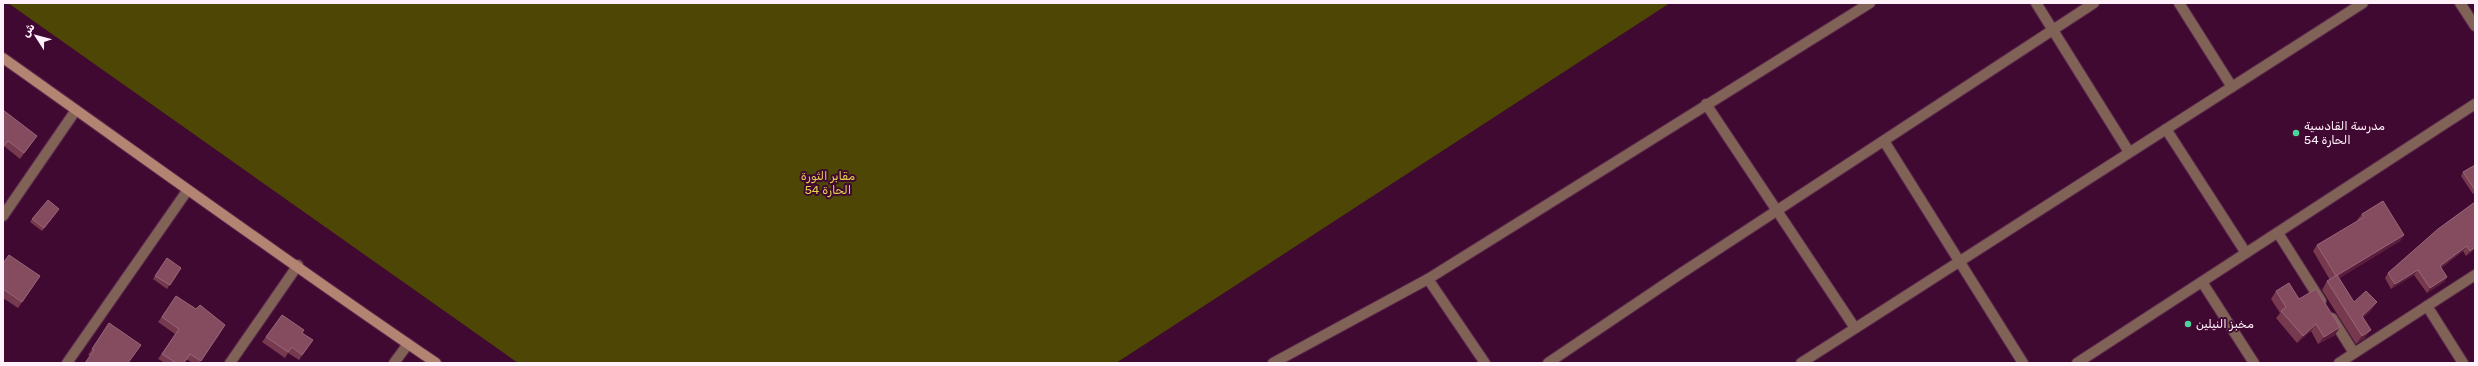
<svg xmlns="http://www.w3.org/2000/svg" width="2478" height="366" font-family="Rubik,'Noto Naskh Arabic',sans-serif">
<rect width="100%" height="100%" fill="#400931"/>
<path fill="#4e4605" d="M8 3H1670L1116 363H518Z"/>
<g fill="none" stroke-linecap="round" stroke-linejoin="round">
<defs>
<g id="minor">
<path d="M2036 3 2129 152"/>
<path d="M2179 3 2232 87"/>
<path d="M2460 3 2475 26"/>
<path d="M1706 104 1855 328"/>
<path d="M2166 129 2246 253"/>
<path d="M1884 141 2023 363"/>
<path d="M3 216 76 110"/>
<path d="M2278 233 2321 301"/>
<path d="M1428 279 1485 363"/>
<path d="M2202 282 2254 363"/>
<path d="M2427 306 2463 363"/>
<path d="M2332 318 2354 353"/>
<path d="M67 363 187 191"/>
<path d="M230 363 298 265"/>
<path d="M394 363 408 344"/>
<path d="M1273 363 1428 279 1870 3"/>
<path d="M1548 363 1680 274 2094 3"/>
<path d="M1801 363 2363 3"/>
<path d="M2077 363 2475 104"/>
<path d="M2339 363 2475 275"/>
</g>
<path id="secondary" d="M3 58C147 160 290 264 436 363"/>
</defs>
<use href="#minor" stroke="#5b294d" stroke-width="12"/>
<use href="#secondary" stroke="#5b294d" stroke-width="12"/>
<use href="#minor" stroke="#806257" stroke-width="10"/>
<use href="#secondary" stroke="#b48472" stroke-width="10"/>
</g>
<g fill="#76394e">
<path d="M3 110 33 141 20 159 4 146 3 148Z"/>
<path d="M2475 165V193L2473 194 2461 176 2463 172Z"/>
<path d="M57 212 42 231 30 222 32 219Z"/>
<path d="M2362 214 2404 235 2400 241 2339 278 2354 302H2377L2371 310 2363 318 2365 338 2356 344 2322 290 2327 281 2330 280 2313 251 2317 245 2358 221 2357 220Z"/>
<path d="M2438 229 2475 249 2466 256 2463 251 2441 268 2447 277 2444 282 2427 293 2414 275 2391 289 2385 278 2388 273Z"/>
<path d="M167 258 181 268 167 289 153 279Z"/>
<path d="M3 263 40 276 18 308 3 298Z"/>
<path d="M2276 291 2299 299 2335 335 2318 344 2311 331 2297 343 2276 318 2280 313 2271 299Z"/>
<path d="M176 296 196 309 225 325 199 363H193L186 359 184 363H165L158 359 175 334 158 322Z"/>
<path d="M282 315 302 333 313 340 299 360 288 353 285 358 262 342Z"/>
<path d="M109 323 141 345 90 356 88 355Z"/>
</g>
<g fill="#5a1d3b">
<path d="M2404 235 2400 241 2332 283 2336 276Z"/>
<path d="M2467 246 2463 251 2436 271 2440 266Z"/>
<path d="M2475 247V249L2466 256 2470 251Z"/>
<path d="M2418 270 2414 275 2391 289 2395 284Z"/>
<path d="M2447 277 2444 282 2427 293 2430 288Z"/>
<path d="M2377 302 2371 310 2356 324 2362 316Z"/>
<path d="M2316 324 2311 331 2297 343 2303 336Z"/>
<path d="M2340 327 2335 335 2318 344 2324 337Z"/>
<path d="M2371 330 2365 338 2356 344 2362 336Z"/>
</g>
<g fill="#854c60" stroke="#986678">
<path d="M3 110 37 136 24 153 8 141 3 147Z"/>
<path d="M2475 165V190L2463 172Z"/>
<path d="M48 200 59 209 44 228 32 219Z"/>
<path d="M2383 201 2404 235 2336 276 2317 245 2364 217 2362 214Z"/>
<path d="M2475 202V247L2470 251 2467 246 2440 266 2447 277 2430 288 2418 270 2395 284 2388 273 2438 229Z"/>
<path d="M9 255 40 276 22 302 3 289V263Z"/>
<path d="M167 258 181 268 170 285 155 276Z"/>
<path d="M2337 275 2354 302 2366 291 2377 302 2362 316 2371 330 2362 336 2327 281Z"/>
<path d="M2289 283 2299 299 2316 289 2340 327 2324 337 2316 324 2303 336 2281 311 2286 307 2276 291Z"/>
<path d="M176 296 196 309 200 305 225 325 201 361 190 354 184 363H176L162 354 179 329 162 317Z"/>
<path d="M282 315 304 330 302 333 313 340 302 355 292 347 288 352 266 337Z"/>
<path d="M109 323 141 345 128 363H85L94 350 92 349Z"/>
</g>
<g fill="#4dd39a" stroke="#400931" stroke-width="1.5">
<circle cx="2296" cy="133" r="4"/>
<circle cx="2188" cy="324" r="4"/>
</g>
<g text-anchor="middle" stroke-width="4" stroke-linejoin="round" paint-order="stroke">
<g font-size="12" fill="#fff0f9" stroke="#400931" text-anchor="start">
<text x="2304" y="130">مدرسة القادسية<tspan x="2304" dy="14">الحارة 54</tspan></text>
<text x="2196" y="328">مخبز النيلين</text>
</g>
<g font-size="12" fill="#e2d04f" stroke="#400931">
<text x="828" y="180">مقابر الثورة<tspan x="828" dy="14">الحارة 54</tspan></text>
</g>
</g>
<rect width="2478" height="366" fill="none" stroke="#fff0f9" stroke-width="8"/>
<g transform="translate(36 36) rotate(306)" stroke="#400931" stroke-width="3" paint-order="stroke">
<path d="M0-3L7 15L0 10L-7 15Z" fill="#fff0f9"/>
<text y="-6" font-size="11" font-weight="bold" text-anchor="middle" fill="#fff0f9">ش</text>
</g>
</svg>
